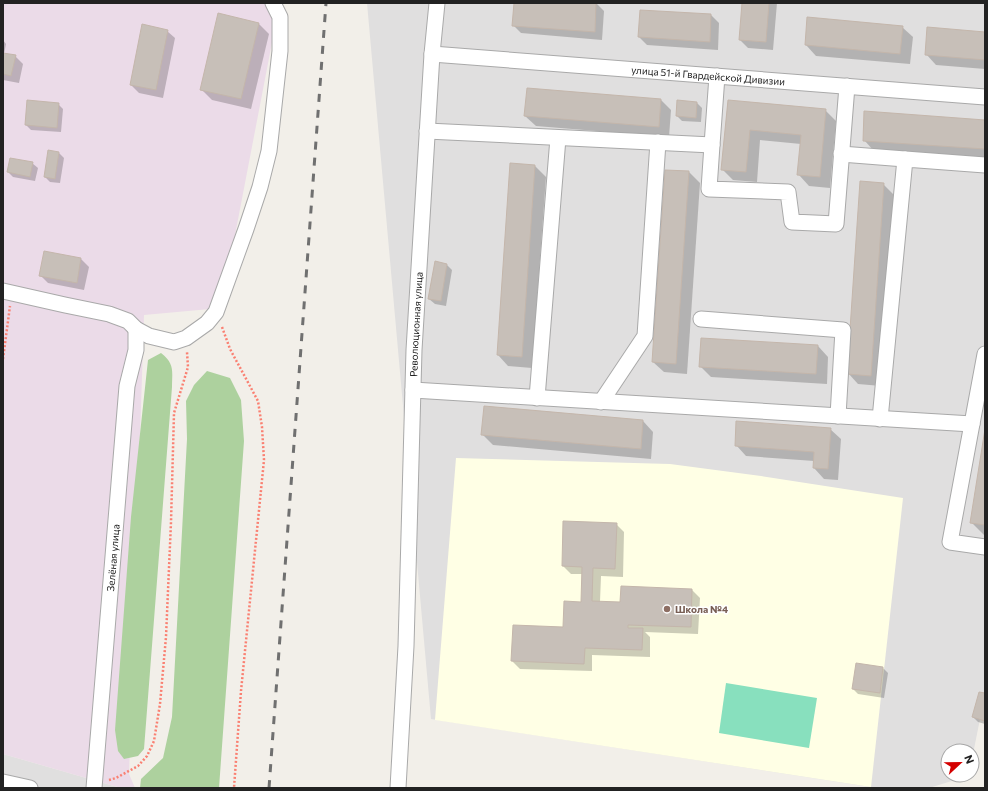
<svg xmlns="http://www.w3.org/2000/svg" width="988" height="791" font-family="Commissioner,sans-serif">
<rect width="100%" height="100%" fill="#f2efe9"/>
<g fill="#e0dfdf">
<path d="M367 3H985V694L972 759V751H948V775L968 776 929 788H877L431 719Z"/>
<path d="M3 754 121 788H3Z"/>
</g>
<path fill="#ebdbe8" d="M3 3H261L279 6 221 308 144 315 129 774 135 788H121L3 754Z"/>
<path fill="#ffffe5" d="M456 458 670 464 761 476 903 498 871 787 435 720Z"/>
<g fill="#add19e">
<path d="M161 353C175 364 172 371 172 387L144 749 138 756 124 759 118 751 115 730 131 517 148 360Z"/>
<path d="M207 371 230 378 241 400 244 441 219 788H140L141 779 163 758 172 717 187 439 186 401 194 385Z"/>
</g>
<path fill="#88e0be" d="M726 683 817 698 809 748 719 733Z"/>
<g fill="#0003">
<path d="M515 3H596L604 11 602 40 521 33 513 25Z"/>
<path d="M743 3H777L773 50 748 48 740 40Z"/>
<path d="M711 15 719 23 718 50 647 45 639 37Z"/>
<path d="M258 23 269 34 251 109 212 100 201 89Z"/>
<path d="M902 27 913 37 910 64 816 56 806 45Z"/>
<path d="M167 31 175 38 163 98 139 93 131 85Z"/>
<path d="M985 33V69L936 65 926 54Z"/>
<path d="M3 40 6 44 4 54 15 56 23 64 19 83 3 80Z"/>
<path d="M661 100 671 110 669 137 536 126 525 116Z"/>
<path d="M728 101 825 110 836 121 830 188 809 186 799 175 801 144 760 140 757 182 733 180 722 169Z"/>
<path d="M697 103 702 108 701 122 682 121 677 116Z"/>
<path d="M58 104 63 109 61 132 31 130 26 125Z"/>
<path d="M985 121V159L874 151 864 140Z"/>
<path d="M59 153 64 158 60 183 50 182 45 177Z"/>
<path d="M32 163 38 168 35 181 13 177 8 172Z"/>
<path d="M511 164 535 166 546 177 532 368 508 366 498 355Z"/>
<path d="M666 171 689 172 700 183 687 374 664 372 653 362Z"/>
<path d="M883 184 894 195 881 386 858 384 848 373Z"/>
<path d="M45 252 81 259 89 267 84 290 48 283 40 275Z"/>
<path d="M447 265 452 270 446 306 435 304 429 299Z"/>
<path d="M818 346 828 357 827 384 711 377 701 367Z"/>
<path d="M643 421 653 432 651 459 493 445 482 434Z"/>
<path d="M830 429 841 439 838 480 824 479 814 468V461L746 456 736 445Z"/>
<path d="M985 436V536L971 522Z"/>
<path d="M616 524 624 532 623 577 601 576 600 602 621 603 692 590 700 598 698 634 645 632 650 637V657L592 655V671L520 669 512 661 564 628 582 603 583 574H571L563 566Z"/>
<path d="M883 668 888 673 884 698 858 694 853 689Z"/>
<path d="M985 694V724L978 722 973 717Z"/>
</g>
<g fill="#c7bfb8" stroke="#c4b6ab">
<path d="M514 3H596L595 32 512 26Z"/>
<path d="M742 3H769L766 42 739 40Z"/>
<path d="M640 10 711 14 710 42 638 37Z"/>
<path d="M218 13 259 23 241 99 200 90Z"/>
<path d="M807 17 903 26 900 54 805 45Z"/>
<path d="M142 24 168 30 156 90 130 85Z"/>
<path d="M927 27 985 32V60L925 55Z"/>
<path d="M3 53 16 55 11 76 3 74Z"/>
<path d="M527 88 661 99 659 127 524 116Z"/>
<path d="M27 100 59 103 57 128 25 125Z"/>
<path d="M677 100 697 102 696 118 676 116Z"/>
<path d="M728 100 826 109 820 177 797 175 801 135 750 130 746 172 721 170Z"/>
<path d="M864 111 985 120V149L863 141Z"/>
<path d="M48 150 59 152 55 179 44 177Z"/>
<path d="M10 158 33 162 30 177 7 172Z"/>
<path d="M510 163 535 165 522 357 497 355Z"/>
<path d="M665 170 689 171 676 364 652 362Z"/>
<path d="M860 181 884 183 871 376 847 374Z"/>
<path d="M44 251 81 258 77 283 39 276Z"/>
<path d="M435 261 447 264 441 301 428 299Z"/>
<path d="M701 338 818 345 816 374 699 367Z"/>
<path d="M484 406 643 420 641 449 481 435Z"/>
<path d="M736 421 831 428 828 469 813 468 814 452 735 446Z"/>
<path d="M985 429V525L970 523Z"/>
<path d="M563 521 617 523 615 569 593 568 592 601 620 602 621 586 692 589 691 627 628 625V628H643L642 650 585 648 584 664 511 661 513 625 563 627 564 601 581 602 582 567 562 566Z"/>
<path d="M856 663 883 667 880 693 852 689Z"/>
<path d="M979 692 985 693V721L972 717Z"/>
</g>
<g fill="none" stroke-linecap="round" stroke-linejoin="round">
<defs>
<g id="minor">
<path id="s1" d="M432 54 985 97"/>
<path d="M427 131 712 145 717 76"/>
<path d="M712 145 709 189 788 192 792 222 836 224 847 86"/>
<path d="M841 154 905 159"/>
<path d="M3 291 65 305 109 314 128 321 136 329 149 336 174 342 186 338 207 323 216 312 246 229 260 187 269 151 280 51V17L273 3"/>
<path d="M701 319 843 330 838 416"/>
<path d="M985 354 950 542 985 547"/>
<path d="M413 390 972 424"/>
<path d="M537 398 558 138"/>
<path d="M601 402 645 336 658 142"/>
<path d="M880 419 905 159 985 165"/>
<path d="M3 782 30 788"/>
<path id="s2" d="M94 788 127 386 136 350V329"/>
<path id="s3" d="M398 788 406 646 414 350 432 54 437 3"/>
</g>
</defs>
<use href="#minor" stroke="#a9a9a9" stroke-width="17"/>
<g stroke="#fa8072" stroke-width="2.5" stroke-dasharray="2 2" stroke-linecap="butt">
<path d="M222 327 230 349 258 401 262 427 264 460 241 691 234 788"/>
<path d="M3 359 10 306"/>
<path d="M109 780 116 778 138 766 147 756 154 741 160 704 166 637 171 522 174 413 188 367 187 352"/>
</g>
<use href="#minor" stroke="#fff" stroke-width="15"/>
<path stroke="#707070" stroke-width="3" stroke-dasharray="8 8" stroke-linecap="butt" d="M269 788 326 3"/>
</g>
<circle fill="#8d6e63" stroke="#fff" stroke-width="1.5" cx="667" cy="609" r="4"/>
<g text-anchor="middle" stroke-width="3" stroke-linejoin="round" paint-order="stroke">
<g font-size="10" fill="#222" stroke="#fff">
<text dy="4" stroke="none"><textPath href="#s1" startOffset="277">улица 51-й Гвардейской Дивизии</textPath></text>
<text dy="4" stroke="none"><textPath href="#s3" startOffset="464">Революционная улица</textPath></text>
<text dy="4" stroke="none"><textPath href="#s2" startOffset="231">Зелёная улица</textPath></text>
</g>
<g font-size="10" font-weight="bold" fill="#785e54" stroke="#fff" text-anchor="start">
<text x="675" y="613">Школа №4</text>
</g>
</g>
<rect width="988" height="791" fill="none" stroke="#222222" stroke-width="8"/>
<g transform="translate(960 763) rotate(68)"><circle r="19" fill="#ffffff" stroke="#a7a7a7"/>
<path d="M0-3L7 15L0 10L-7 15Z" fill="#d40000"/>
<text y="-6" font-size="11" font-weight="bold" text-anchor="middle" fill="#222222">N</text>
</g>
</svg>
